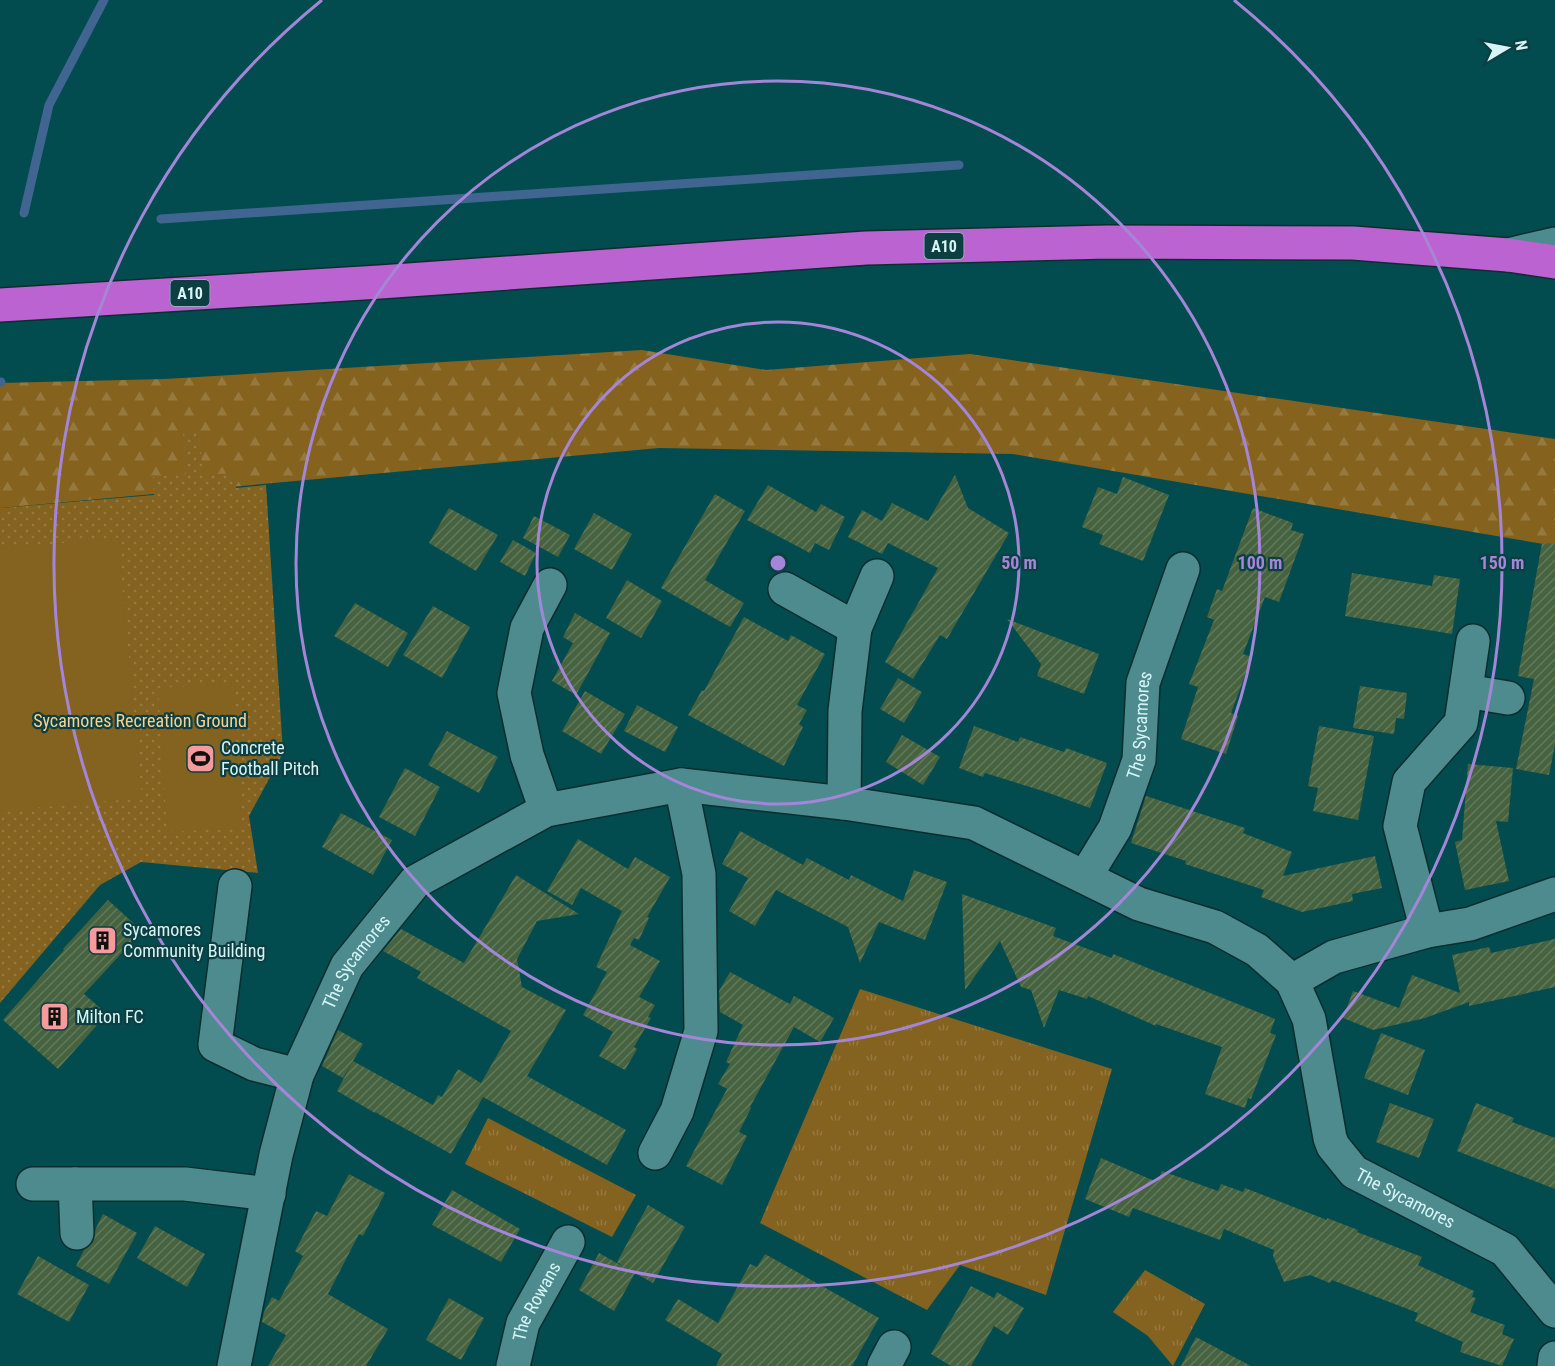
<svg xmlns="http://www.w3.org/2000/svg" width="1555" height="1366" font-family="'Roboto Condensed',sans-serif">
<defs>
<pattern id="grass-tufts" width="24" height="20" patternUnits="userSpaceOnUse" patternTransform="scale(1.5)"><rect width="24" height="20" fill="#846220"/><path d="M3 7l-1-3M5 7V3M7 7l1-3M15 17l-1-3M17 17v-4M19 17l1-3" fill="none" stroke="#957941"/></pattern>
<pattern id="forest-firs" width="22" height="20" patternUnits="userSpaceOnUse" patternTransform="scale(1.5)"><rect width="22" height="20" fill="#85621e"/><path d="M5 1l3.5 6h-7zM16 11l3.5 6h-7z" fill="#96793f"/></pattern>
<pattern id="park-dots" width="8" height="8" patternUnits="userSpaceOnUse" patternTransform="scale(1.5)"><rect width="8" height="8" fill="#846220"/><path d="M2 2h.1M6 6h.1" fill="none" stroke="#957941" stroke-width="1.8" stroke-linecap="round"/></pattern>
<pattern id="building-hatch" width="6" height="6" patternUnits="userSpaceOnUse" patternTransform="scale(1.5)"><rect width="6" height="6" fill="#46623f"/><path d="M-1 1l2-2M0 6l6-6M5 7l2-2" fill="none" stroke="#60795b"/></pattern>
</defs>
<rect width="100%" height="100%" fill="#024c4f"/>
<g fill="url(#grass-tufts)">
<path d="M860 989 1112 1069 1046 1295 960 1265 927 1310 760 1223Z"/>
<path d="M488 1118 636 1195 612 1237 465 1164Z"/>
<path d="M1145 1270 1205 1304 1173 1366 1148 1336 1113 1312Z"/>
</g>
<path fill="url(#forest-firs)" d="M642 350 766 370 970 354 1555 439V546L1013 454 659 448 0 508V383L165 379Z"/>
<path fill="url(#park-dots)" d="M199 431 203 475 234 473 236 488 266 485 283 753 249 816 258 873 141 862 100 885 0 1003V508L154 495 153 477 186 474 183 433Z"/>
<g fill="#846220">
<path d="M118 538 142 798 0 811V549Z"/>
<path d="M232 683 242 828 167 832 158 688Z"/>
</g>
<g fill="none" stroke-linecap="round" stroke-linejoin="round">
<g stroke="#406591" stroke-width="9">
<path d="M24 213 49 105 104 0"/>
<path d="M161 219 959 165"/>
<path d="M0 382H1"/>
</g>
</g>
<g fill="url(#building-hatch)">
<path d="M955 475 968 508 1009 533 947 639 940 635 913 679 885 662 938 568 888 543 882 554 848 537 862 510 882 521 892 503 928 521Z"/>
<path d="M1123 477 1169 495 1143 561 1099 544 1103 535 1082 527 1098 487 1117 494Z"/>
<path d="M768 485 816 512 821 504 845 517 829 550 815 543 810 553 747 520Z"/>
<path d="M715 494 745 511 705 580 744 603 730 627 661 588Z"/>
<path d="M449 508 498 535 476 571 429 543Z"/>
<path d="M1253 508 1293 523 1291 530 1304 534 1279 602 1265 597 1243 654 1252 657 1231 713 1238 716 1226 754 1181 739 1198 687 1189 684 1214 620 1207 617 1217 589 1222 591Z"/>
<path d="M594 513 632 534 612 570 574 549Z"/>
<path d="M534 516 570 535 558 557 523 538Z"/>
<path d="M513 540 536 553 525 576 500 562Z"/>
<path d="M1542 543 1555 544V745L1549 775 1516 769 1534 679 1518 676Z"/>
<path d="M1352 573 1432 586 1434 575 1460 579 1452 634 1345 616Z"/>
<path d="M627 580 662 601 641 638 606 618Z"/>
<path d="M355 603 408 633 388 667 334 636Z"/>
<path d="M433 606 470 627 442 678 403 655Z"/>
<path d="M575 613 610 633 576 695 552 681 573 643 563 637Z"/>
<path d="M744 617 788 641 791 635 825 654 797 705 807 710 799 724 803 727 784 766 688 715 702 690 704 691Z"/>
<path d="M1007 619 1099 654 1084 694 1037 676 1041 664Z"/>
<path d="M898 678 922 692 904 723 880 709Z"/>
<path d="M1360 686 1407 693 1404 719 1396 718 1394 734 1353 728Z"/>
<path d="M585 691 625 714 601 754 562 731Z"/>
<path d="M637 705 678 727 665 752 624 731Z"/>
<path d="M974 726 1018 742 1020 737 1064 752 1066 748 1107 763 1090 808 1046 792 985 773 983 777 959 768Z"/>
<path d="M1319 726 1374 736 1358 820 1313 811 1318 788 1308 786Z"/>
<path d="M447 731 498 757 479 793 428 765Z"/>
<path d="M902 735 940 757 923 785 886 762Z"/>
<path d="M1468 764 1513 768 1508 822 1496 821 1509 881 1465 890 1455 842 1462 840Z"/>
<path d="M405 768 440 787 415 836 379 817Z"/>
<path d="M1146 796 1245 828 1243 833 1292 852 1283 876 1375 856 1382 888 1352 894 1353 901 1302 912 1261 897 1264 890 1185 864 1186 861 1131 843Z"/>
<path d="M341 813 392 840 373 875 322 847Z"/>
<path d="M740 831 803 865 807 858 849 880 851 875 903 901 914 870 947 882 925 940 879 922 860 963 848 927 776 890 755 926 729 911 748 878 722 864Z"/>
<path d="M578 839 628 869 635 857 670 877 647 917 649 918 639 940 634 938 630 945 660 961 639 997 655 1005 648 1017 651 1018 634 1047 637 1049 625 1070 599 1056 613 1032 583 1015 607 972 596 967 622 911 581 888 572 905 547 891Z"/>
<path d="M516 875 579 914 537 921 517 959 522 987 566 1010 527 1076 626 1130 607 1165 483 1097 451 1154 375 1112V1113L337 1091 353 1061 433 1105 438 1095 442 1097 458 1069 481 1083 511 1031 417 978 421 972 383 951 401 929 464 963Z"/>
<path d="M962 894 1056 928 1053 936 1112 958 1113 954 1275 1019 1270 1033 1276 1035 1251 1099 1248 1098 1245 1108 1205 1094 1222 1047 1156 1024V1026L1088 996 1087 999 1059 990 1044 1028 1031 990 1021 987 1000 941 965 990Z"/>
<path d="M108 900 142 931 84 994 107 1014 58 1069 3 1020 64 950 63 949Z"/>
<path d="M1555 939V987L1469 1006V1002L1425 1018 1373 1030 1343 1018 1353 991 1399 1008 1412 975 1460 993 1452 955 1489 947 1491 953Z"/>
<path d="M730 972 790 1004 794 996 834 1018 820 1042 794 1027 750 1107 751 1108 739 1132 747 1136 722 1185 686 1166 727 1089 718 1084 730 1064 726 1062 743 1025 720 1012 719 991Z"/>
<path d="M338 1030 363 1044 343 1078 322 1066Z"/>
<path d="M1381 1033 1425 1050 1408 1095 1364 1078Z"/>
<path d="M1390 1103 1434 1119 1419 1158 1376 1142Z"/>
<path d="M1476 1103 1514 1118 1512 1122 1555 1138V1189L1457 1151Z"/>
<path d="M1101 1158 1157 1182 1162 1171 1218 1191 1221 1184 1243 1192 1245 1188 1327 1220V1218L1358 1230 1357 1232 1422 1257 1418 1265 1474 1291 1472 1297 1476 1298 1470 1312 1505 1325 1502 1334 1514 1339 1502 1366 1460 1352 1463 1342 1415 1321 1418 1313 1332 1280 1330 1283 1310 1275 1284 1282 1273 1256 1274 1250 1224 1229 1220 1240 1133 1208 1129 1217 1085 1199Z"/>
<path d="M349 1174 385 1193 363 1236 359 1234 328 1294 388 1329 366 1366H268L286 1335 262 1322 264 1312 272 1297 279 1301 303 1256 295 1251 316 1211 327 1216Z"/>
<path d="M452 1190 520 1229 501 1262 432 1225Z"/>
<path d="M648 1205 685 1227 653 1283 635 1273 614 1311 579 1290 599 1253 624 1267 617 1262Z"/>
<path d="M103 1214 137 1233 109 1284 76 1266 84 1250 93 1242 96 1228Z"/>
<path d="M155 1226 205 1254 187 1287 137 1258Z"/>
<path d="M765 1254 879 1318 852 1366H716L722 1354 665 1320 678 1299 718 1323 750 1264 757 1267Z"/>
<path d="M38 1256 89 1285 69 1322 17 1294Z"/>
<path d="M971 1286 994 1298 997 1292 1024 1308 1008 1335 994 1326 971 1366H951L931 1354Z"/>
<path d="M449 1298 484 1318 461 1360 426 1340Z"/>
<path d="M1196 1337 1251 1366H1181Z"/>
</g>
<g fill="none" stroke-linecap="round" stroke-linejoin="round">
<defs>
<g id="minor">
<path d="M1508 255 1555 244"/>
<path d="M785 589 855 628 845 711 844 803"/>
<path d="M855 628 877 576"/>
<path d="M1466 691 1508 698"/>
<path d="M546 810 527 755 514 693 527 628 550 585"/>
<path id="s1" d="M1085 877 1115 828 1139 760 1143 683 1183 569"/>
<path d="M235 886 215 1045 254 1064 297 1075"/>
<path d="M1427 931 1470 924 1555 894"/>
<path d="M1292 981 1334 957 1427 931 1400 826 1409 782 1461 723 1473 641"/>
<path d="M655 1153 677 1111 701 1031 699 874 681 785"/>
<path d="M33 1184H185L269 1194"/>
<path d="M75 1184 77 1233"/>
<path id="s2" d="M234 1366 276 1155 297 1075 347 966 415 882 546 810 681 785 844 803 974 823 1139 904 1215 927 1257 950 1292 981 1309 1019 1330 1138 1333 1146 1354 1172 1505 1250 1555 1311"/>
<path id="s3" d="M513 1366 523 1323 568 1242"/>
<path d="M884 1366 894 1347"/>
<path d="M1554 1366 1555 1358"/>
</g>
<path id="highway" d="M0 305 380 282 866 248 1108 242 1353 243 1508 255 1555 262"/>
</defs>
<use href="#minor" stroke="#0d2e30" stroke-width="36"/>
<use href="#highway" stroke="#0d2e30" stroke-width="36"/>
<use href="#minor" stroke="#4e8b8e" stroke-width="33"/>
<use href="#highway" stroke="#bb63d0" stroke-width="33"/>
</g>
<g fill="none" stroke="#a486d8" stroke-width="3">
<circle cx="778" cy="563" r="241"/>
<circle cx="778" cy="563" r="482"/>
<path d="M1234 0A724 724 0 1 1 322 0"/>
</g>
<defs>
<symbol id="stadium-square" viewBox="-11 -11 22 22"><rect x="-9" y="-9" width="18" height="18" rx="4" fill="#f59b9b" stroke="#0d3f42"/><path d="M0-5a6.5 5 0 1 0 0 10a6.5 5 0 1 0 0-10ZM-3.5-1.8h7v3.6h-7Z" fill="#111"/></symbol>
<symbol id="building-square" viewBox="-11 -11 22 22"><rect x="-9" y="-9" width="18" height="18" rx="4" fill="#f59b9b" stroke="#0d3f42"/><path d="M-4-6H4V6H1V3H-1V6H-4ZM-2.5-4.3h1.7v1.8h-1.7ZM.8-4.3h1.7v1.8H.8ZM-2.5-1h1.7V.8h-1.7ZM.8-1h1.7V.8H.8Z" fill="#111"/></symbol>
</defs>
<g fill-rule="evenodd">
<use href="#stadium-square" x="184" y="742" width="33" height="33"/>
<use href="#building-square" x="86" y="924" width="33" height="33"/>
<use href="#building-square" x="38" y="1000" width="33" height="33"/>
</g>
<g text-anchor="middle" stroke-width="4.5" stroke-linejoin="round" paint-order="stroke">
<g fill="#0d3f42" stroke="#9abec0" stroke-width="1.5">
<rect x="924.5" y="233" width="39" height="26" rx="4.5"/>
<rect x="170.5" y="280" width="39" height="26" rx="4.5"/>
</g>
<g font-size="16" font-weight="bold" fill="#d7f5f6">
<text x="944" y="252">A10</text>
<text x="190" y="299">A10</text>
</g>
<g font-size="18" fill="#f7d294" stroke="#0d3f42">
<text x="140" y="727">Sycamores Recreation Ground</text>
</g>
<g font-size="18" fill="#d7f5f6" stroke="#0d3f42">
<text dy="6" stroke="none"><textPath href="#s1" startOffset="164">The Sycamores</textPath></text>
<text dy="6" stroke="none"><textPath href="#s2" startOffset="426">The Sycamores</textPath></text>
<text dy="6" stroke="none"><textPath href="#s2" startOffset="1728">The Sycamores</textPath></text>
<text dy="6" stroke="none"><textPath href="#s3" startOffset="69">The Rowans</textPath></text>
</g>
<g font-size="18" fill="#d7f5f6" stroke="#0d3f42" text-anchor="start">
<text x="221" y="754">Concrete<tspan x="221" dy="21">Football Pitch</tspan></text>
<text x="123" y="936">Sycamores<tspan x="123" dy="21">Community Building</tspan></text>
<text x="76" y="1023">Milton FC</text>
</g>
</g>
<circle cx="778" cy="563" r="9" fill="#a486d8" stroke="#0d3f42" stroke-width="3"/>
<g font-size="18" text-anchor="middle" font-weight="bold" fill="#a486d8" stroke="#0d3f42" stroke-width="4.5" stroke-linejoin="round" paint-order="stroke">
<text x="1019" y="569">50 m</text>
<text x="1260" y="569">100 m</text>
<text x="1502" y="569">150 m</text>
</g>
<g transform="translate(1507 48) rotate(80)" stroke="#0d3f42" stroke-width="4.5" paint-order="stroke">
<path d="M0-4.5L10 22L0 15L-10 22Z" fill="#d7f5f6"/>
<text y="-9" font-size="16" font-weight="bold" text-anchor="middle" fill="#d7f5f6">N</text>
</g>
</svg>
